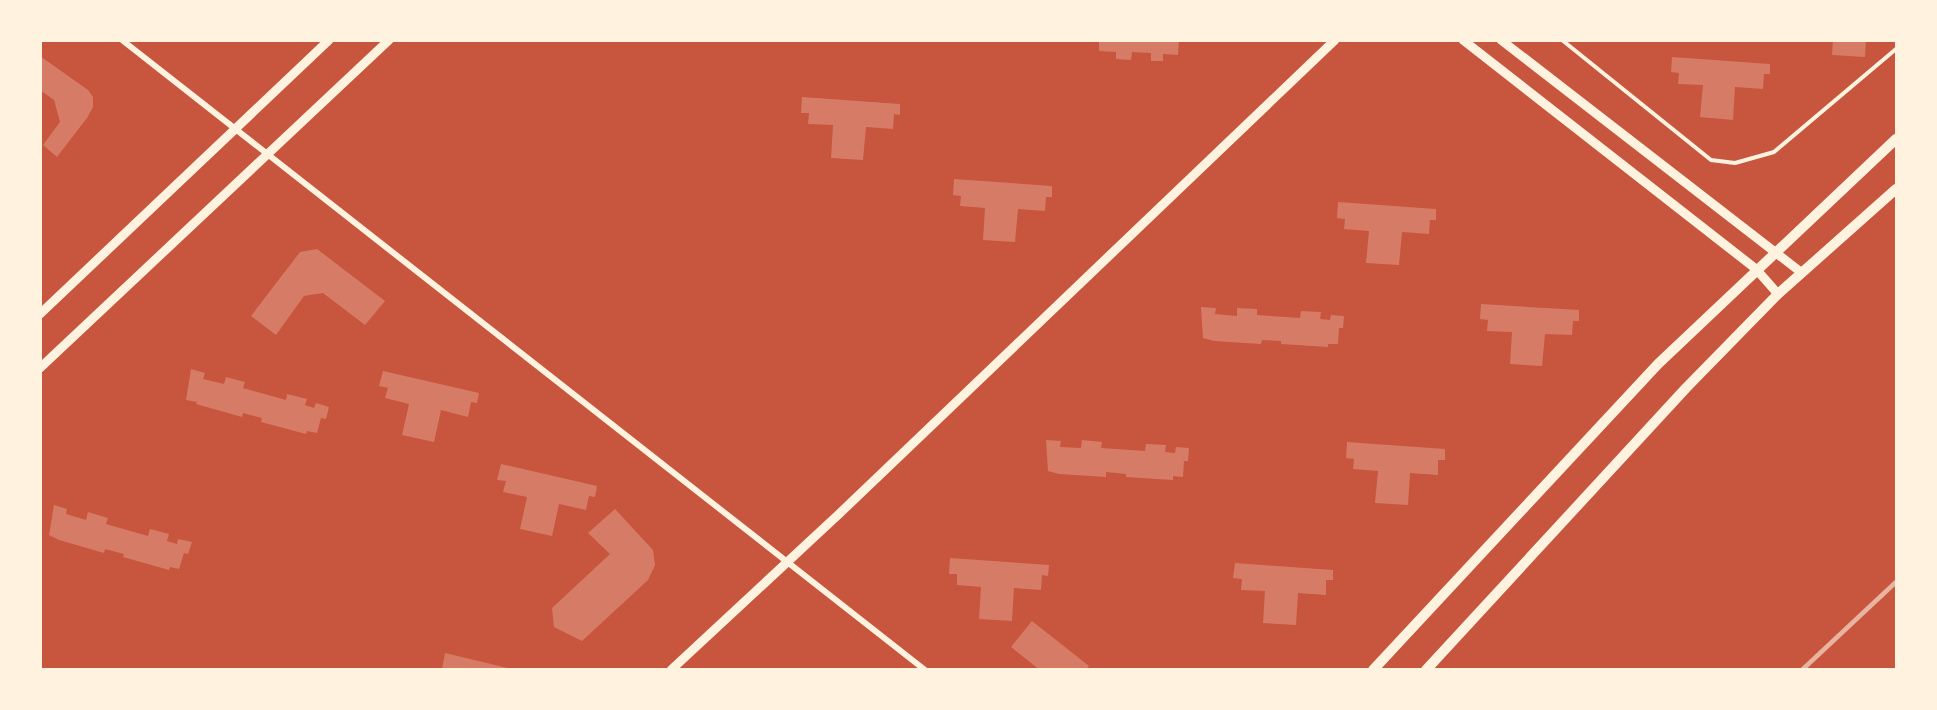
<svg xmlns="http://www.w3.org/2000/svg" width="1937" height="710" font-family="Karla,sans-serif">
<rect width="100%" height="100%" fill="#c8553d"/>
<g fill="#d67c66">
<path d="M1099 40H1179L1178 55 1163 54V61H1151V53L1132 52 1131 60 1116 59V52L1099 51Z"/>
<path d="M1833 40H1866L1865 57 1832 55Z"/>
<path d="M40 56 88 90 93 97V107L87 118 57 157 43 145 60 122 54 100 40 90Z"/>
<path d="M1672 57 1770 64V74H1764L1763 89 1735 87 1733 120 1700 117 1703 85 1678 84 1679 73 1671 72Z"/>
<path d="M802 97 900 104V115L894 114 893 129 866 127 863 160 831 158 833 125 808 124 809 113H801Z"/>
<path d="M954 179 1052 186V197H1046L1045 211 1018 209 1015 242 983 240 985 208 960 206 961 196 953 195Z"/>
<path d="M1338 202 1436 209V220H1430L1429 234 1402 232 1399 265 1366 263 1369 231 1344 229 1345 219 1337 218Z"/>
<path d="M317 249 385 301 365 325 323 293 304 296 276 335 251 316 300 252Z"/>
<path d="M1481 304 1579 310V321H1573L1572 335 1545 334 1542 366 1510 364 1512 332 1487 331 1488 320 1480 319Z"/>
<path d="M1201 307 1216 308 1215 314 1237 316V308L1257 309V315L1300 318 1301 311 1321 312 1320 319 1330 320 1331 315 1344 316 1343 328H1339L1338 344H1328V347L1281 344V341L1262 340 1261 344 1214 341 1203 338Z"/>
<path d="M191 369 205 373 203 379 224 384 226 377 245 382 243 388 286 400 287 394 307 399 305 405 314 408 316 403 329 407 326 419 321 418 317 433 307 431 306 434 261 422 262 418 243 413 242 417 196 404 197 402 186 400Z"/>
<path d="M383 371 479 393 477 403 471 402 468 417 441 410 434 442 402 435 409 404 385 398 388 388 379 386Z"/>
<path d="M1046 440 1061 441 1060 447 1081 448 1082 440 1102 442 1101 448 1145 451 1146 444 1166 445 1165 452 1175 453 1176 447 1189 448 1188 461H1184L1183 477 1173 476V480L1126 477V474L1106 472V477L1059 474 1048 471Z"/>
<path d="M1347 442 1445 449V460H1438V475L1410 473 1408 505 1375 503 1378 471 1353 469 1354 459 1346 458Z"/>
<path d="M501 464 597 486 595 497 589 496 586 510 559 504 552 536 520 529 527 497 503 492 506 481 497 480Z"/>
<path d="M54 505 67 509 66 514 86 520 88 512 108 518 106 524 148 536 150 529 169 534 167 541 177 544 178 539 192 542 188 554 184 553 179 569 170 567 169 570 123 557 124 554 105 549 104 553 59 540 49 535Z"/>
<path d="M615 509 653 550 655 565 648 580 582 641 554 627 552 608 610 554 588 533Z"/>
<path d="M950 558 1049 565 1048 576 1042 575 1041 590 1014 588 1012 621 979 619 981 587 957 585V574H949Z"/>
<path d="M1235 563 1333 570V580H1326V595L1298 593 1296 625 1263 623 1265 591 1241 590 1242 579 1233 578Z"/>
<path d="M1032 621 1089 666 1086 670H1040L1011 647Z"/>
<path d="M445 653 512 669V670L442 669Z"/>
</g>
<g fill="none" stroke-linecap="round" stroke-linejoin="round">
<path stroke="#fff3e0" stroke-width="4" d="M1562 40 1711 160 1735 163 1774 152 1896 49"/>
<path stroke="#fff3e0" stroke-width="6" d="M122 40 925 670"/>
<g stroke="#fff3e0" stroke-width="9">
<path d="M1463 40 1756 269 1778 294"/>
<path d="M1501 40 1802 273"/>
<path d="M40 314 329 40"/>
<path d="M40 368 389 40"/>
<path d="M671 670 839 514 1335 40"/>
</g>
<g stroke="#fff3e0" stroke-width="10">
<path d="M1373 670 1658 364 1896 139"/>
<path d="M1426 670 1686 388 1778 294 1896 189"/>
</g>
<path stroke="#e9b49f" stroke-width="4.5" d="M1802 670 1896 582"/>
</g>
<rect width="1937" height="710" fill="none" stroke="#fff3e0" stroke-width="84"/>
</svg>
